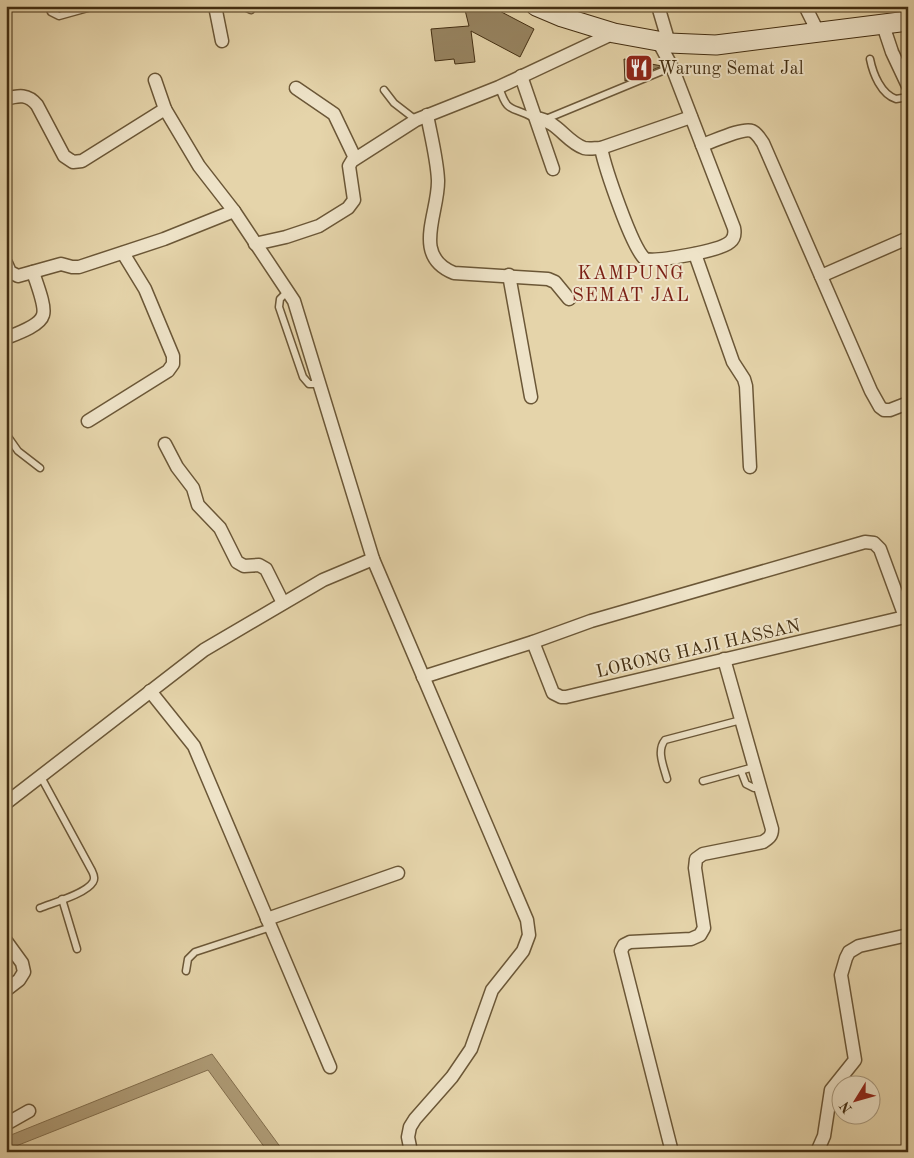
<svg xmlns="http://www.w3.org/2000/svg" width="914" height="1158" font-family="'Old Standard TT',serif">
<rect width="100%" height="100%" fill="#e5d4aa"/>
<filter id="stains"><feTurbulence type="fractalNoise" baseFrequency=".004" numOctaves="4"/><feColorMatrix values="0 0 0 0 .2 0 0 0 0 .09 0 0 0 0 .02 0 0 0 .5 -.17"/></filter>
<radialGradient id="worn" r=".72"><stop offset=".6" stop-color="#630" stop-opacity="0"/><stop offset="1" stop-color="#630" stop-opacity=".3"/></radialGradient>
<path fill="#ae9b76" stroke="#836f4e" d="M212 1054 284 1152H268L208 1070 6 1150V1137Z"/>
<g fill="#978461" stroke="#422d11">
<path d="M464 6H490L534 29 520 57 471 31 475 62 455 64 454 59 435 61 431 29 469 26Z"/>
<path d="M624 59 662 66 625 81Z"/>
</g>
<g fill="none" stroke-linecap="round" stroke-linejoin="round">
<defs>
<g id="lane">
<path d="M48 6 51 12 59 16 95 6"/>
<path d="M243 6 251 10"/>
<path d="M870 59C873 74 881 94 896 99L908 97"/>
<path d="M499 87C508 115 511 105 534 118"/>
<path d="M384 90 394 103 416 120"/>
<path d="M546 119 672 67"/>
<path d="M288 291 280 299 279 307 303 377 309 384H320"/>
<path d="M6 434 18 451 40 468"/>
<path d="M741 771 746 784 754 788H760"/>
<path d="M667 779C664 767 656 751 665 740L741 720"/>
<path d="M703 781 754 767"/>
<path d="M62 899 77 949"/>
<path d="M40 908C52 903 86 894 93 882 95 879 94 875 92 871L41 777"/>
<path d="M186 971 188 959 195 952 271 927"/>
</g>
<g id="street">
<path d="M215 6 222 41"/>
<path d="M658 6 669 43"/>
<path d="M805 6 818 32"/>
<path d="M883 25 892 52 908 86"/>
<path d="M521 76 553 169"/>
<path d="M155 80 165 109 199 166 234 211 294 301 373 559 527 920 529 935 523 951 492 990 471 1049 452 1077 415 1119 410 1127 408 1137 411 1152"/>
<path d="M296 88 334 114 355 158"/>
<path d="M6 99C19 95 28 94 37 105L64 156 73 162 82 161 165 109"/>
<path d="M427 115C431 136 437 159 438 180 439 213 411 256 454 273L548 279 555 282 569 299"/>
<path d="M536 118C558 121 566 142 584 148 589 149 595 148 601 148L691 117"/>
<path d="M702 145C712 142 743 127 752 131 757 133 760 139 763 143L871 391 880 407 884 410H890L908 403"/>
<path d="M601 148C605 168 632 248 645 259 657 262 720 251 730 242 735 238 735 233 734 228L672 67 658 41"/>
<path d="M255 244 286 237 319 226 348 208 354 200 349 166 352 161 416 120 499 87 614 33"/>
<path d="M695 254 733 362 744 379 746 386 750 467"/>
<path d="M6 263 10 272 18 276 61 264 72 267H79L164 239 234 211"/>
<path d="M509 275 531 397"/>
<path d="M821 276 908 238"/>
<path d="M6 338C16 334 40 326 43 315 46 306 36 282 33 272"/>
<path d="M88 421 168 371 173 364V356L145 289 123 253"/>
<path d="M165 444 177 467 193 488 198 505 220 528 237 562 244 566 259 565 266 569 283 603"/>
<path d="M533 642 553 693 561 697H566L905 617"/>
<path d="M423 677 533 642 591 621 865 542 874 543 880 549 905 617 908 620"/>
<path d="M150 691 194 746 330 1067"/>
<path d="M6 803 204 650 323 580 373 559"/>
<path d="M267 919 398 873"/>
<path d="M6 941 22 963 24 972 19 980 6 990"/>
<path d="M6 1124 29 1111"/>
<path d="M672 1152 621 951 624 945 630 942 691 939 700 935 704 928 695 868 696 859 703 854 763 842C769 838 772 836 772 829L724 659"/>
<path d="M817 1152 824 1136 831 1090 855 1060 841 975 846 958 849 952 859 946 908 935"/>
</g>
<path id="secondary" d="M536 6 562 17 614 33 669 43 716 45 908 21"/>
</defs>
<use href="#lane" stroke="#6b5737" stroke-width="9"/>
<use href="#street" stroke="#6b5737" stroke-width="15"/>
<use href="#secondary" stroke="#422d11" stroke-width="21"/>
<use href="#lane" stroke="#eee3c8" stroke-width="6"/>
<use href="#street" stroke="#eee3c8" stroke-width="12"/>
<use href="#secondary" stroke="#eee3c8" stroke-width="19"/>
</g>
<defs>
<symbol id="restaurant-square" viewBox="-11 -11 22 22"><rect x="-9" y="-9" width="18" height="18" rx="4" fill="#8f2418" stroke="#eee3c8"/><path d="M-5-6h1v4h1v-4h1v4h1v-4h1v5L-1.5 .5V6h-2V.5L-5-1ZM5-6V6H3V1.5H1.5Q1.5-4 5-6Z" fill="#fff"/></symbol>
</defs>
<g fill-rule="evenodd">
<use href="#restaurant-square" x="623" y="52" width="32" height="32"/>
</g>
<g text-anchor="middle" stroke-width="4" stroke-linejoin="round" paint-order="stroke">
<g font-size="18" fill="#422d11" stroke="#eee3c8" text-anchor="start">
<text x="658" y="74">Warung Semat Jal</text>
</g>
<g font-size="18" fill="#422d11" stroke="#eee3c8">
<text transform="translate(698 648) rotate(-13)" y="6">LORONG HAJI HASSAN</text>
</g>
<g font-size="19" letter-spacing="1" fill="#7a1f14" stroke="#eee3c8">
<text x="631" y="279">KAMPUNG<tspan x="631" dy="22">SEMAT JAL</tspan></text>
</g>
</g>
<rect width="914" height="1158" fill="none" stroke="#e5d4aa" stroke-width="25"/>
<rect x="8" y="8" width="899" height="1143" fill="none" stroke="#422d11" stroke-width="2.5"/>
<rect x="12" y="12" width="889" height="1133" fill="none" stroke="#422d11"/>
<g transform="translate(856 1100) rotate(233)"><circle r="24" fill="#eee3c8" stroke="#a99a7f"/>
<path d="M0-4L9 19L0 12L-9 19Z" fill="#8f2418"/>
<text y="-8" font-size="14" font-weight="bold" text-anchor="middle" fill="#422d11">N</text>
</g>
<rect width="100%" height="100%" filter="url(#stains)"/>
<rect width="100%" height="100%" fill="url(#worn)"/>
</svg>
